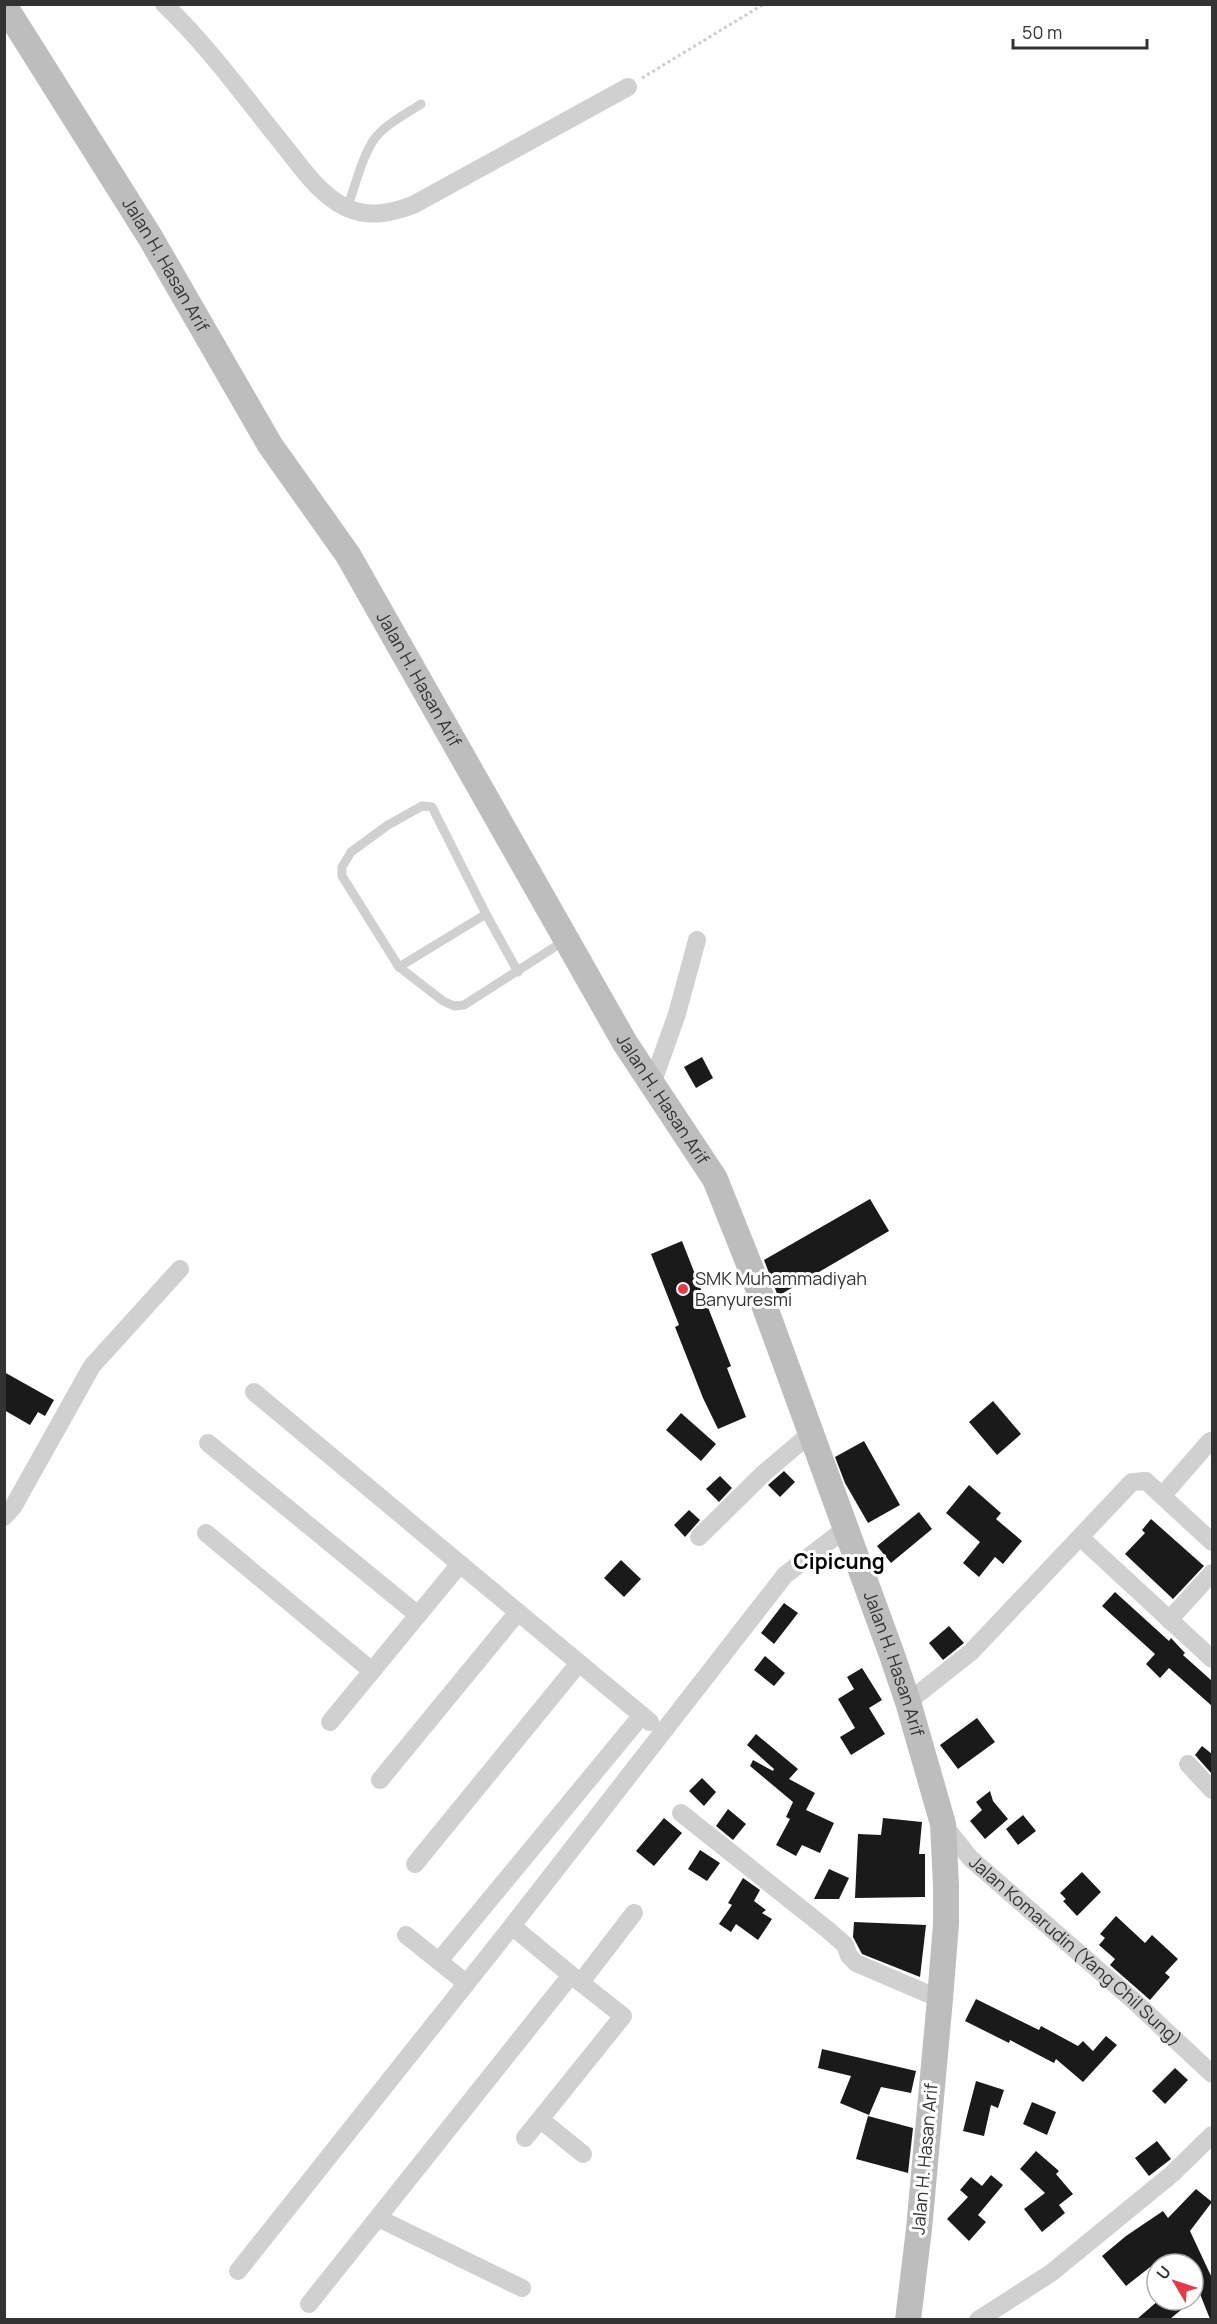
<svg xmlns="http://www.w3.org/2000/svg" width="1217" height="2324" font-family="Manrope,sans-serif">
<rect width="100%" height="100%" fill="#fff"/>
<g fill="#1a1a1a">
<path d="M702 1057 713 1078 696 1088 684 1067Z"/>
<path d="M870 1199 889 1231 778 1296 764 1260Z"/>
<path d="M682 1241 731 1366 727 1368 746 1417 718 1429 703 1398 675 1327 679 1325 651 1254Z"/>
<path d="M4 1372 54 1400 45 1416 38 1412 30 1425 4 1410Z"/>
<path d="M993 1401 1021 1434 997 1455 969 1422Z"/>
<path d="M681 1413 716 1444 701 1461 666 1430Z"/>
<path d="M864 1441 900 1505 868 1523 845 1483 835 1457Z"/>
<path d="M784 1471 795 1482 780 1497 768 1485Z"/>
<path d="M720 1476 732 1488 719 1502 706 1489Z"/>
<path d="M969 1485 1001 1513 996 1519 1022 1541 1003 1564 995 1557 979 1577 963 1563 980 1542 946 1513Z"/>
<path d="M689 1510 700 1520 685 1537 674 1525Z"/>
<path d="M919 1512 932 1529 891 1563 877 1546Z"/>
<path d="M1151 1519 1204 1566 1173 1599 1125 1554 1145 1533 1142 1530Z"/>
<path d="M621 1560 641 1579 624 1597 604 1578Z"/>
<path d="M1115 1592 1169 1641 1171 1638 1185 1653 1183 1655 1212 1681V1706L1169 1668 1160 1678 1146 1664 1155 1654 1102 1606Z"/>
<path d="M784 1603 798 1613 774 1644 761 1633Z"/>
<path d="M949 1626 964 1643 943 1660 929 1643Z"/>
<path d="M765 1656 785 1673 774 1686 754 1670Z"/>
<path d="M862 1668 882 1700 869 1708 885 1734 851 1755 840 1737 855 1728 838 1699 854 1689 847 1677Z"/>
<path d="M977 1718 995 1742 958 1769 940 1745Z"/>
<path d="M756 1734 798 1769 789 1779 815 1793 806 1810 834 1823 820 1853 802 1845 796 1856 776 1845 790 1819 786 1817 793 1802 750 1766 753 1760 773 1771 774 1769 747 1745Z"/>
<path d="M1202 1746 1212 1754V1774L1195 1755Z"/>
<path d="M702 1778 716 1792 704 1806 689 1791Z"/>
<path d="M990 1791 993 1801 1008 1819 985 1839 970 1821 982 1810 976 1802Z"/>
<path d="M728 1809 746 1824 733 1840 716 1826Z"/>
<path d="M1023 1815 1036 1831 1018 1845 1006 1829Z"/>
<path d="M664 1818 682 1833 654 1866 636 1851Z"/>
<path d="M883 1818 922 1822 919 1854H925V1897L855 1898 858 1834 881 1835Z"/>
<path d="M700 1850 720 1863 707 1881 688 1869Z"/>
<path d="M829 1869 849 1878 839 1899H814Z"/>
<path d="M1082 1872 1101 1892 1077 1916 1063 1901 1066 1899 1060 1893Z"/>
<path d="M743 1878 760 1890 754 1901 766 1910 762 1913 772 1919 758 1940 736 1924 731 1932 719 1924 732 1905 728 1903Z"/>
<path d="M1116 1916 1145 1943 1152 1935 1178 1959 1165 1973 1170 1977 1150 2000 1110 1965 1115 1959 1099 1945 1105 1938 1100 1934Z"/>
<path d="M854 1922 926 1925 920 1977 862 1954 853 1937Z"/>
<path d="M976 1999 1039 2030 1041 2026 1078 2046 1083 2041 1093 2051 1106 2036 1117 2045 1083 2082 1056 2059 1054 2063 1010 2040 1009 2043 965 2021Z"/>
<path d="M822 2049 916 2071 911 2093 881 2087 869 2115 840 2103 851 2076 818 2068Z"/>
<path d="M1175 2068 1188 2080 1165 2104 1152 2091Z"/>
<path d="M976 2081 1004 2090 998 2108 991 2105 984 2136 963 2131Z"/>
<path d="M1032 2102 1056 2112 1047 2135 1023 2124Z"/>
<path d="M868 2116 913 2128 908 2173 856 2159Z"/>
<path d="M1157 2141 1171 2159 1149 2176 1135 2158Z"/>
<path d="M1036 2151 1059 2171 1056 2174 1073 2194 1059 2205 1065 2213 1042 2232 1024 2209 1045 2193 1020 2169Z"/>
<path d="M991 2175 1003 2185 978 2215 986 2222 969 2241 947 2219 968 2197 960 2190 971 2177 982 2186Z"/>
<path d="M1196 2189 1212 2202 1190 2231 1212 2278V2319H1210L1200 2294 1193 2300V2264H1154L1126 2286 1102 2256 1126 2236 1163 2211 1168 2218Z"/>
<path d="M1159 2300H1193L1170 2319H1137Z"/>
</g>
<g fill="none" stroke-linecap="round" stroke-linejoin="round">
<path stroke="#cdcdcd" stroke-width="3" stroke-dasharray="3 3" stroke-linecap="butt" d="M642 78 764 4"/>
<g stroke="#d0d0d0" stroke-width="9">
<path d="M347 208C355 187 362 156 375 138 386 124 406 114 421 104"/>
<path d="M486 914 399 967 342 876V867L351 852 388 825 422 806 432 807 486 914 518 972"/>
<path d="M399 967 443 1001 454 1006 464 1005 564 941"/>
</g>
<g stroke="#d0d0d0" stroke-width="18">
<path d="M164 4C206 44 241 92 277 137 298 162 317 194 347 208 370 218 391 213 413 205L628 87"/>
<path d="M652 1084 677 1014 697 940"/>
<path d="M208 1443 418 1615"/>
<path d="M1163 1495 1210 1441"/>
<path d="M4 1517 13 1507 92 1366 180 1269"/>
<path d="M206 1533 372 1671 460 1564 254 1392"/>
<path d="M699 1537 764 1473 811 1433"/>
<path d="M1081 1538 1212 1659"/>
<path d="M460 1564 650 1722"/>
<path d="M1169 1620 1212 1573"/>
<path d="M908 1702 971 1652 1132 1482 1146 1481 1212 1542"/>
<path d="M330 1722 372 1671"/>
<path d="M1188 1764 1212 1790"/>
<path d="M380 1780 518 1612"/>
<path d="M681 1813 828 1930 845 1945 849 1956 856 1963 940 1999"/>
<path id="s1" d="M943 1824 970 1858 1134 2001 1212 2074"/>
<path d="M415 1864 579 1663"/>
<path d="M406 1935 466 1983"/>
<path d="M439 1961 642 1715"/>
<path d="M581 1982 634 1913"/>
<path d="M541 2120 583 2154"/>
<path d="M525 2138 623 2016 571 1975"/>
<path d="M378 2218 522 2288"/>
<path d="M238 2271 512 1926"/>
<path d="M309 2304 571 1975 512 1926 785 1575 845 1529"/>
<path d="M978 2320 1051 2273 1172 2174 1212 2135"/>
</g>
<path stroke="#bdbdbd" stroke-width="26" id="s2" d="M4 5 150 237 270 445 348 555 625 1043 715 1179 751 1269 892 1655 908 1702 943 1824 946 1885V1924L940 1999 919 2229 908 2320"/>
</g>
<circle fill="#e63946" stroke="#fff" stroke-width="2" cx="683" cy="1289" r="6"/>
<g text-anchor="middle" stroke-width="6" stroke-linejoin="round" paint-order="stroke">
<g font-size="18" fill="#333" stroke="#fff">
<text dy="6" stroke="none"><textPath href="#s2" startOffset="306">Jalan H. Hasan Arif</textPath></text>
<text dy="6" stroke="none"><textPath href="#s2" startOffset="792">Jalan H. Hasan Arif</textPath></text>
<text dy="6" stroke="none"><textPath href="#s2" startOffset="1278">Jalan H. Hasan Arif</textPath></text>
<text dy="6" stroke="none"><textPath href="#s2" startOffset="1890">Jalan H. Hasan Arif</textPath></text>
<text dy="6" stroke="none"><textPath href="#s1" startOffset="184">Jalan Komarudin (Yang Chil Sung)</textPath></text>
<text transform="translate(925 2159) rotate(-85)" y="6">Jalan H. Hasan Arif</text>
</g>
<g font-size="18" fill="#333" stroke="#fff" text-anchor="start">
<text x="695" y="1285">SMK Muhammadiyah<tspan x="695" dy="21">Banyuresmi</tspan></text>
</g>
<g font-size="21" font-weight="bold" fill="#000" stroke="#fff">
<text x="839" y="1569">Cipicung</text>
</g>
</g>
<rect width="1217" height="2324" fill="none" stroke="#333333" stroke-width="12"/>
<g transform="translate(1175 2282) rotate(309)"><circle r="28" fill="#ffffff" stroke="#adadad" stroke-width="1.5"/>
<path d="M0-4.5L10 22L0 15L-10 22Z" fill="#e63946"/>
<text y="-9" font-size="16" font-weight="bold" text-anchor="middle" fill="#333333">U</text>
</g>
<path d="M1013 39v9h134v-9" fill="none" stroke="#333333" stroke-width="3"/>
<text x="1022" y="39" font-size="18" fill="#333333" stroke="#ffffff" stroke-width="4.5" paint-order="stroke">50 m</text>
</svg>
